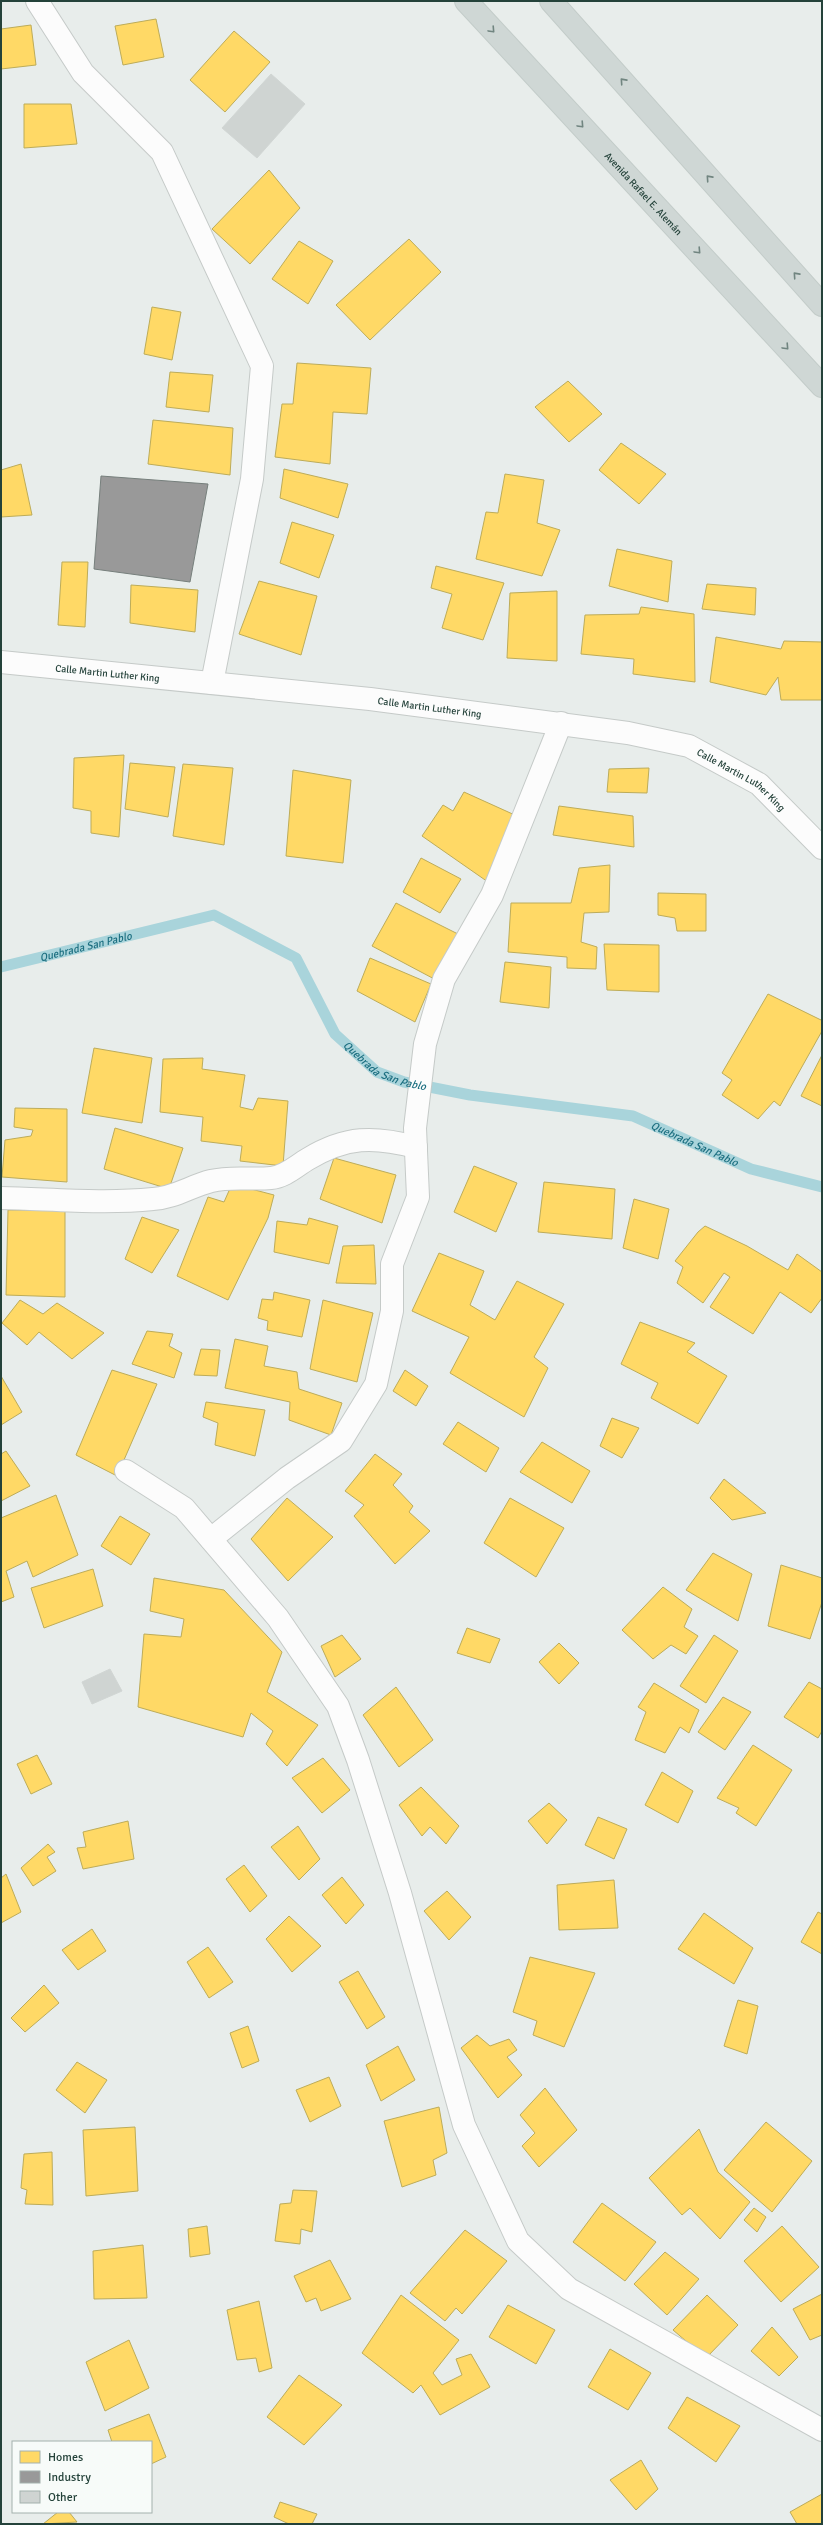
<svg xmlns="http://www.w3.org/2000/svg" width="823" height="2525" font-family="Signika,sans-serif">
<rect width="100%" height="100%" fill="#e8edeb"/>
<g fill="#ffd966" stroke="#bdac59">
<path d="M156 19 164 57 123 65 115 26Z"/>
<path d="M31 25 36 65 1 69V29Z"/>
<path d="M234 31 270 62 225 112 190 80Z"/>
<path d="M24 104H71L77 144 24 148Z"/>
<path d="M269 170 300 208 250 264 212 229Z"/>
<path d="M409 239 441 272 370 340 336 305Z"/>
<path d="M299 241 333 261 308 304 272 279Z"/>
<path d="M152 307 181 312 172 360 144 354Z"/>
<path d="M297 363 371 368 367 414 333 412 330 464 275 457 282 404H293Z"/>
<path d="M170 372 213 375 209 412 166 407Z"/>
<path d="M568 381 602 414 569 442 535 407Z"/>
<path d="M153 420 233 428 230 475 148 464Z"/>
<path d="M621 443 666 474 639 504 599 470Z"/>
<path d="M21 464 32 515 1 517V470Z"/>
<path d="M284 469 348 484 338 518 280 498Z"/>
<path d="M505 474 544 480 537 523 560 530 542 576 476 559 486 512 498 513Z"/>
<path d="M292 522 334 535 319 578 280 563Z"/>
<path d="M617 549 672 561 668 602 609 586Z"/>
<path d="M62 562H88L85 627 58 625Z"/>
<path d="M436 566 504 583 483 640 442 628 452 594 431 588Z"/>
<path d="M259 581 317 596 301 655 239 634Z"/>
<path d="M707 584 756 588 755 615 702 609Z"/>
<path d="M131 585 198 590 195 632 130 623Z"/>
<path d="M557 591V661L507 658 510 593Z"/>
<path d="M641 607 694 614 695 682 633 674 634 659 581 654 585 615 639 614Z"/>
<path d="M716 637 781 649 784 641 822 642V700H781L778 677 766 695 710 682Z"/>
<path d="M124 755 119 837 91 833V811L73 808 74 758Z"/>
<path d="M130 763 175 767 168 817 125 809Z"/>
<path d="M183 764 233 768 224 845 173 836Z"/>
<path d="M649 768 647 793 607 792 609 769Z"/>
<path d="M293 770 351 780 343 863 286 856Z"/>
<path d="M464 792 517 816 488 882 422 836 443 805 453 811Z"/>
<path d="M559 806 633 816 634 847 553 835Z"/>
<path d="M421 858 461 879 440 913 403 892Z"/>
<path d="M610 865 609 912 584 913 581 942 597 947 596 969 567 968V957L508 952 511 903H571L579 868Z"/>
<path d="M658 893 706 894V931H677L675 918 658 915Z"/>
<path d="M396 903 462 936 438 981 372 946Z"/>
<path d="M604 944 659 945V992L607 990Z"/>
<path d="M370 958 431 984 415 1022 357 991Z"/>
<path d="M505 962 551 967 549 1008 500 1002Z"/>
<path d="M768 994 821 1020 822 1017V1031L780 1106 774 1101 758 1119 722 1095 732 1080 722 1073Z"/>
<path d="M94 1048 152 1058 142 1123 82 1113Z"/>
<path d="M822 1055V1106L801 1096Z"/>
<path d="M203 1058 202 1069 245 1075 240 1107 253 1110 258 1098 288 1101 283 1166 240 1161 242 1146 201 1141 203 1117 160 1112 163 1059Z"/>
<path d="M15 1108 67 1109V1182L2 1177 5 1140 31 1136 33 1130 14 1127Z"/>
<path d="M115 1128 183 1148 169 1189 104 1169Z"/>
<path d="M334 1158 396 1175 382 1223 320 1199Z"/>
<path d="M474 1166 517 1183 496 1232 454 1212Z"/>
<path d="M544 1182 615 1189 612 1239 538 1232Z"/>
<path d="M232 1184 274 1195 268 1218 228 1300 177 1276 208 1197 224 1202Z"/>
<path d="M634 1199 669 1209 658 1259 623 1248Z"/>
<path d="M8 1210H65V1297L6 1295Z"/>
<path d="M142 1217 179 1230 152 1273 125 1259Z"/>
<path d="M309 1218 338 1226 329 1264 274 1252 277 1221 307 1225Z"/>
<path d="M705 1226 747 1246 788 1270 797 1254 822 1272V1298L811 1313 780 1292 753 1334 710 1307 730 1277 724 1273 703 1303 677 1283 683 1267 675 1261 698 1232Z"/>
<path d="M374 1245 376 1284 336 1283 343 1246Z"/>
<path d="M439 1253 484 1271 470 1305 495 1320 517 1281 564 1304 534 1357 548 1368 524 1417 450 1373 469 1337 412 1311Z"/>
<path d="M274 1292 310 1300 302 1337 267 1330 268 1321 258 1318 262 1299 273 1300Z"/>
<path d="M20 1300 43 1314 57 1303 104 1333 72 1359 39 1332 27 1345 2 1323Z"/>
<path d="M323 1300 373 1313 357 1382 310 1369Z"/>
<path d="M640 1322 695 1343 687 1352 727 1376 698 1424 651 1398 658 1383 621 1364Z"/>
<path d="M147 1331 173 1334 169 1346 182 1353 174 1378 132 1364Z"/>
<path d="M235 1339 268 1346 264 1366 297 1372 299 1389 342 1403 331 1435 289 1420 290 1402 225 1388Z"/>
<path d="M201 1349 220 1350 217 1376 194 1375Z"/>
<path d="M112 1370 157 1384 117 1476 76 1455Z"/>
<path d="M405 1370 428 1386 416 1406 393 1391Z"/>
<path d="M1 1376 22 1412 1 1425Z"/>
<path d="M206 1402 265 1410 255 1456 215 1445 218 1423 203 1417Z"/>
<path d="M612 1418 639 1428 622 1458 600 1446Z"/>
<path d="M458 1422 499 1448 486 1472 443 1444Z"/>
<path d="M542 1442 590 1471 572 1503 520 1472Z"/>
<path d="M6 1451 30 1486 1 1501V1454Z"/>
<path d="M375 1454 402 1474 393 1485 413 1506 409 1512 430 1531 395 1564 354 1516 364 1505 345 1491Z"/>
<path d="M724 1479 766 1513 732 1520 710 1498Z"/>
<path d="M56 1495 78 1555 33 1577 27 1561 6 1571 14 1597 1 1602V1518Z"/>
<path d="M287 1498 333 1537 288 1581 251 1539Z"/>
<path d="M510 1498 564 1528 536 1577 484 1543Z"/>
<path d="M120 1516 150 1534 131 1565 101 1546Z"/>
<path d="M713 1553 752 1574 738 1621 686 1590Z"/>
<path d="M781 1565 822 1578V1602L810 1639 768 1626Z"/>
<path d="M93 1569 103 1606 44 1628 31 1588Z"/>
<path d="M154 1578 224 1590 282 1652 267 1692 318 1725 287 1766 266 1744 273 1731 251 1713 243 1737 138 1707 144 1634 181 1637 184 1619 150 1611Z"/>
<path d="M663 1587 692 1609 684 1627 698 1636 686 1654 671 1645 653 1659 622 1630Z"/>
<path d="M467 1628 500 1639 490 1663 457 1653Z"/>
<path d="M342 1635 361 1659 335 1677 321 1646Z"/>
<path d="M714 1635 738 1651 706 1703 680 1686Z"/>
<path d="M559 1643 579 1663 559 1684 539 1662Z"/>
<path d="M809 1682 822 1689V1731L818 1738 784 1717Z"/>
<path d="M654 1683 699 1710 689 1733 680 1727 665 1753 635 1740 646 1712 638 1707Z"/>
<path d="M396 1687 433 1740 399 1767 363 1715Z"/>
<path d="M723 1697 751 1712 725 1750 698 1732Z"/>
<path d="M753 1745 792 1770 756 1826 736 1813 739 1808 717 1798Z"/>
<path d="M37 1755 52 1784 31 1794 17 1764Z"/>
<path d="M323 1758 350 1790 322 1813 292 1778Z"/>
<path d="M662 1772 693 1791 678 1823 645 1805Z"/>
<path d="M421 1787 459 1826 446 1844 430 1827 422 1836 399 1805Z"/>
<path d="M549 1803 567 1820 547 1844 528 1821Z"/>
<path d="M598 1817 627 1829 614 1859 585 1845Z"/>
<path d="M128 1821 134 1859 83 1869 77 1848 86 1847 83 1832Z"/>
<path d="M298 1826 320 1859 299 1880 271 1847Z"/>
<path d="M48 1844 55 1852 47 1857 56 1871 33 1886 21 1868Z"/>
<path d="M244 1865 267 1896 250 1912 226 1879Z"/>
<path d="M6 1874 21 1912 1 1923V1878Z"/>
<path d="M342 1877 364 1905 346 1924 322 1895Z"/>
<path d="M614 1880 618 1928 559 1930 557 1885Z"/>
<path d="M447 1891 471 1917 449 1940 424 1911Z"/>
<path d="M818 1912 822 1914V1954L801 1942Z"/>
<path d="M704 1913 753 1948 734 1984 678 1949Z"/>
<path d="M289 1916 321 1946 292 1972 266 1939Z"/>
<path d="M92 1929 106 1951 78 1970 62 1950Z"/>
<path d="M208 1947 233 1982 209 1998 187 1962Z"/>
<path d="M530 1957 595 1973 564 2047 533 2035 537 2021 513 2012Z"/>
<path d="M358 1971 385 2017 367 2029 339 1982Z"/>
<path d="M44 1985 59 2003 25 2032 11 2018Z"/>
<path d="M738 2000 758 2006 747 2054 724 2046Z"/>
<path d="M248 2026 259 2061 242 2068 230 2033Z"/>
<path d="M477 2035 490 2046 509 2039 517 2050 507 2057 522 2075 498 2098 461 2048Z"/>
<path d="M398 2046 415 2080 381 2101 366 2065Z"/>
<path d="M77 2062 107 2080 85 2113 56 2090Z"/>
<path d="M329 2077 341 2106 310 2122 296 2090Z"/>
<path d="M545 2088 577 2130 539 2167 522 2146 535 2133 520 2115Z"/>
<path d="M439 2107 447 2153 433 2160 436 2175 402 2187 384 2121Z"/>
<path d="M766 2122 812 2161 772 2212 724 2170Z"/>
<path d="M135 2127 138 2191 86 2196 83 2130Z"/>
<path d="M699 2129 718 2172 750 2202 720 2239 690 2208 682 2215 649 2178Z"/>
<path d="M52 2152 53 2205 25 2204 27 2190 21 2188 24 2154Z"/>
<path d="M293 2190 317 2191 312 2232 301 2229 300 2244 275 2241 280 2204 291 2203Z"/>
<path d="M602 2203 656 2242 625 2281 573 2242Z"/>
<path d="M754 2208 766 2217 757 2232 744 2220Z"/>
<path d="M207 2226 210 2254 190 2257 188 2229Z"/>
<path d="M782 2226 819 2267 781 2302 744 2261Z"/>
<path d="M465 2230 507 2261 462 2314 456 2308 445 2321 410 2293Z"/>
<path d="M143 2245 147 2298 94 2299 93 2251Z"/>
<path d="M665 2252 699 2279 667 2315 634 2284Z"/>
<path d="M330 2260 351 2299 321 2311 316 2298 306 2302 294 2276Z"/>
<path d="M822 2294V2335L810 2340 793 2309Z"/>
<path d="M401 2295 459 2340 433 2373 442 2385 462 2375 456 2359 471 2354 490 2387 440 2415 421 2385 413 2393 362 2353Z"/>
<path d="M707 2295 738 2325 706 2358 673 2330Z"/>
<path d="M259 2301 272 2368 259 2372 256 2358 237 2360 227 2310Z"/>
<path d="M508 2305 555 2330 536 2364 489 2337Z"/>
<path d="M772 2327 798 2357 779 2376 751 2351Z"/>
<path d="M129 2340 149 2388 105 2411 86 2362Z"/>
<path d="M610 2349 651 2373 628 2410 588 2387Z"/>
<path d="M299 2375 342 2405 304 2445 267 2417Z"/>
<path d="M687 2397 740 2426 716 2462 668 2428Z"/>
<path d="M149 2414 166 2457 151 2464V2442H112L108 2430Z"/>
<path d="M641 2460 658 2489 636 2510 610 2480Z"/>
<path d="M822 2494V2524H797L790 2512Z"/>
<path d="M280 2502 317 2514 312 2524H289L274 2517Z"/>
<path d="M58 2512H69L77 2522 43 2524Z"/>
</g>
<path fill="#999" stroke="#767f7c" d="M101 476 208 484 190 582 94 569Z"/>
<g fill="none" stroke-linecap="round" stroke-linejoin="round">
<path stroke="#a9d4db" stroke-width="11" id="s1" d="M1 967 214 915 296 958 335 1034 377 1072 404 1082 470 1095 633 1116 751 1169 822 1187"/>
</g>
<g fill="#cfd4d2" stroke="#d1d6d4">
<path d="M271 74 305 104 257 158 222 128Z"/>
<path d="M110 1669 122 1691 92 1704 82 1682Z"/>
</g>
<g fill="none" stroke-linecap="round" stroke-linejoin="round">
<defs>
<g id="minor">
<path d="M37 1 83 73 162 152 262 366 252 479 212 683"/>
<path id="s2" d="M1 662 370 699 628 733 689 746 759 784 822 848"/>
<path d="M1 1198C51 1199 103 1204 153 1199 174 1198 191 1186 211 1181 231 1176 251 1180 271 1178 285 1177 296 1166 308 1159 346 1136 374 1136 416 1147"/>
<path d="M126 1471 184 1508 278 1618 338 1706 358 1760 400 1893 464 2125 518 2241 569 2289 822 2430"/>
<path d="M211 1539 287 1478 341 1441 376 1384 392 1311V1264L418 1197 415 1128 425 1044 444 979 492 895 561 723"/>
</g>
<g id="major">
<path id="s3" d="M466 1 822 386"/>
<path d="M551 1 822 305"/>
</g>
</defs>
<use href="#minor" stroke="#c5cac8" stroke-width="24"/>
<use href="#major" stroke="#c3ccc9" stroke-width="24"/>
<use href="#minor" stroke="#fcfcfc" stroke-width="22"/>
<use href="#major" stroke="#cfd7d5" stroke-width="22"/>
</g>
<defs><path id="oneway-chevron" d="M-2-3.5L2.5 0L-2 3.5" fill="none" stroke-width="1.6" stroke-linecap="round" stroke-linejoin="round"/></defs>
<g stroke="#718580">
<use href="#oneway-chevron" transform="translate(492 30) rotate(47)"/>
<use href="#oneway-chevron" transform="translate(623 81) rotate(-132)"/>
<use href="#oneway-chevron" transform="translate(581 125) rotate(47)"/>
<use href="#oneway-chevron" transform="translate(709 178) rotate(-132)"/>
<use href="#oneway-chevron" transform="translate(698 251) rotate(47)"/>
<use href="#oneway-chevron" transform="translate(796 275) rotate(-132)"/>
<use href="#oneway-chevron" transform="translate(786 347) rotate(47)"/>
</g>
<g text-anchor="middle" stroke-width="4" stroke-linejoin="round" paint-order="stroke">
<g font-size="10" fill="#24423a" stroke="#f7fbf9">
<text dy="4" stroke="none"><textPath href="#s3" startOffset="262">Avenida Rafael E. Alemán</textPath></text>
<text dy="4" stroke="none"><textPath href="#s2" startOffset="107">Calle Martin Luther King</textPath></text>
<text dy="4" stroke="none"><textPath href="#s2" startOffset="431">Calle Martin Luther King</textPath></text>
<text dy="4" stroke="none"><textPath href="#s2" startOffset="756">Calle Martin Luther King</textPath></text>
</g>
<g font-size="11" font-style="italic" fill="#1c6f80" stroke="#f7fbf9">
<text dy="4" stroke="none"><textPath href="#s1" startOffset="87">Quebrada San Pablo</textPath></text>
<text dy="4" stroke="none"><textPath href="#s1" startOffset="458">Quebrada San Pablo</textPath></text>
<text dy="4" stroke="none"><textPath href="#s1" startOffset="782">Quebrada San Pablo</textPath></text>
</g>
</g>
<rect width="823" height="2525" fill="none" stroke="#24423a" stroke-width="4"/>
<rect x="12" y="2441" width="140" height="72" fill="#f7fbf9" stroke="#a3b1ad"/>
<rect x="20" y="2451" width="20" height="12" fill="#ffd966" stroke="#a3b1ad"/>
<text x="48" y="2461" font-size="12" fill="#24423a">Homes</text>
<rect x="20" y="2471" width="20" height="12" fill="#999999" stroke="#a3b1ad"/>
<text x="48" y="2481" font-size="12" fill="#24423a">Industry</text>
<rect x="20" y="2491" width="20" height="12" fill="#cfd4d2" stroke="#a3b1ad"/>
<text x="48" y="2501" font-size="12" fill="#24423a">Other</text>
</svg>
